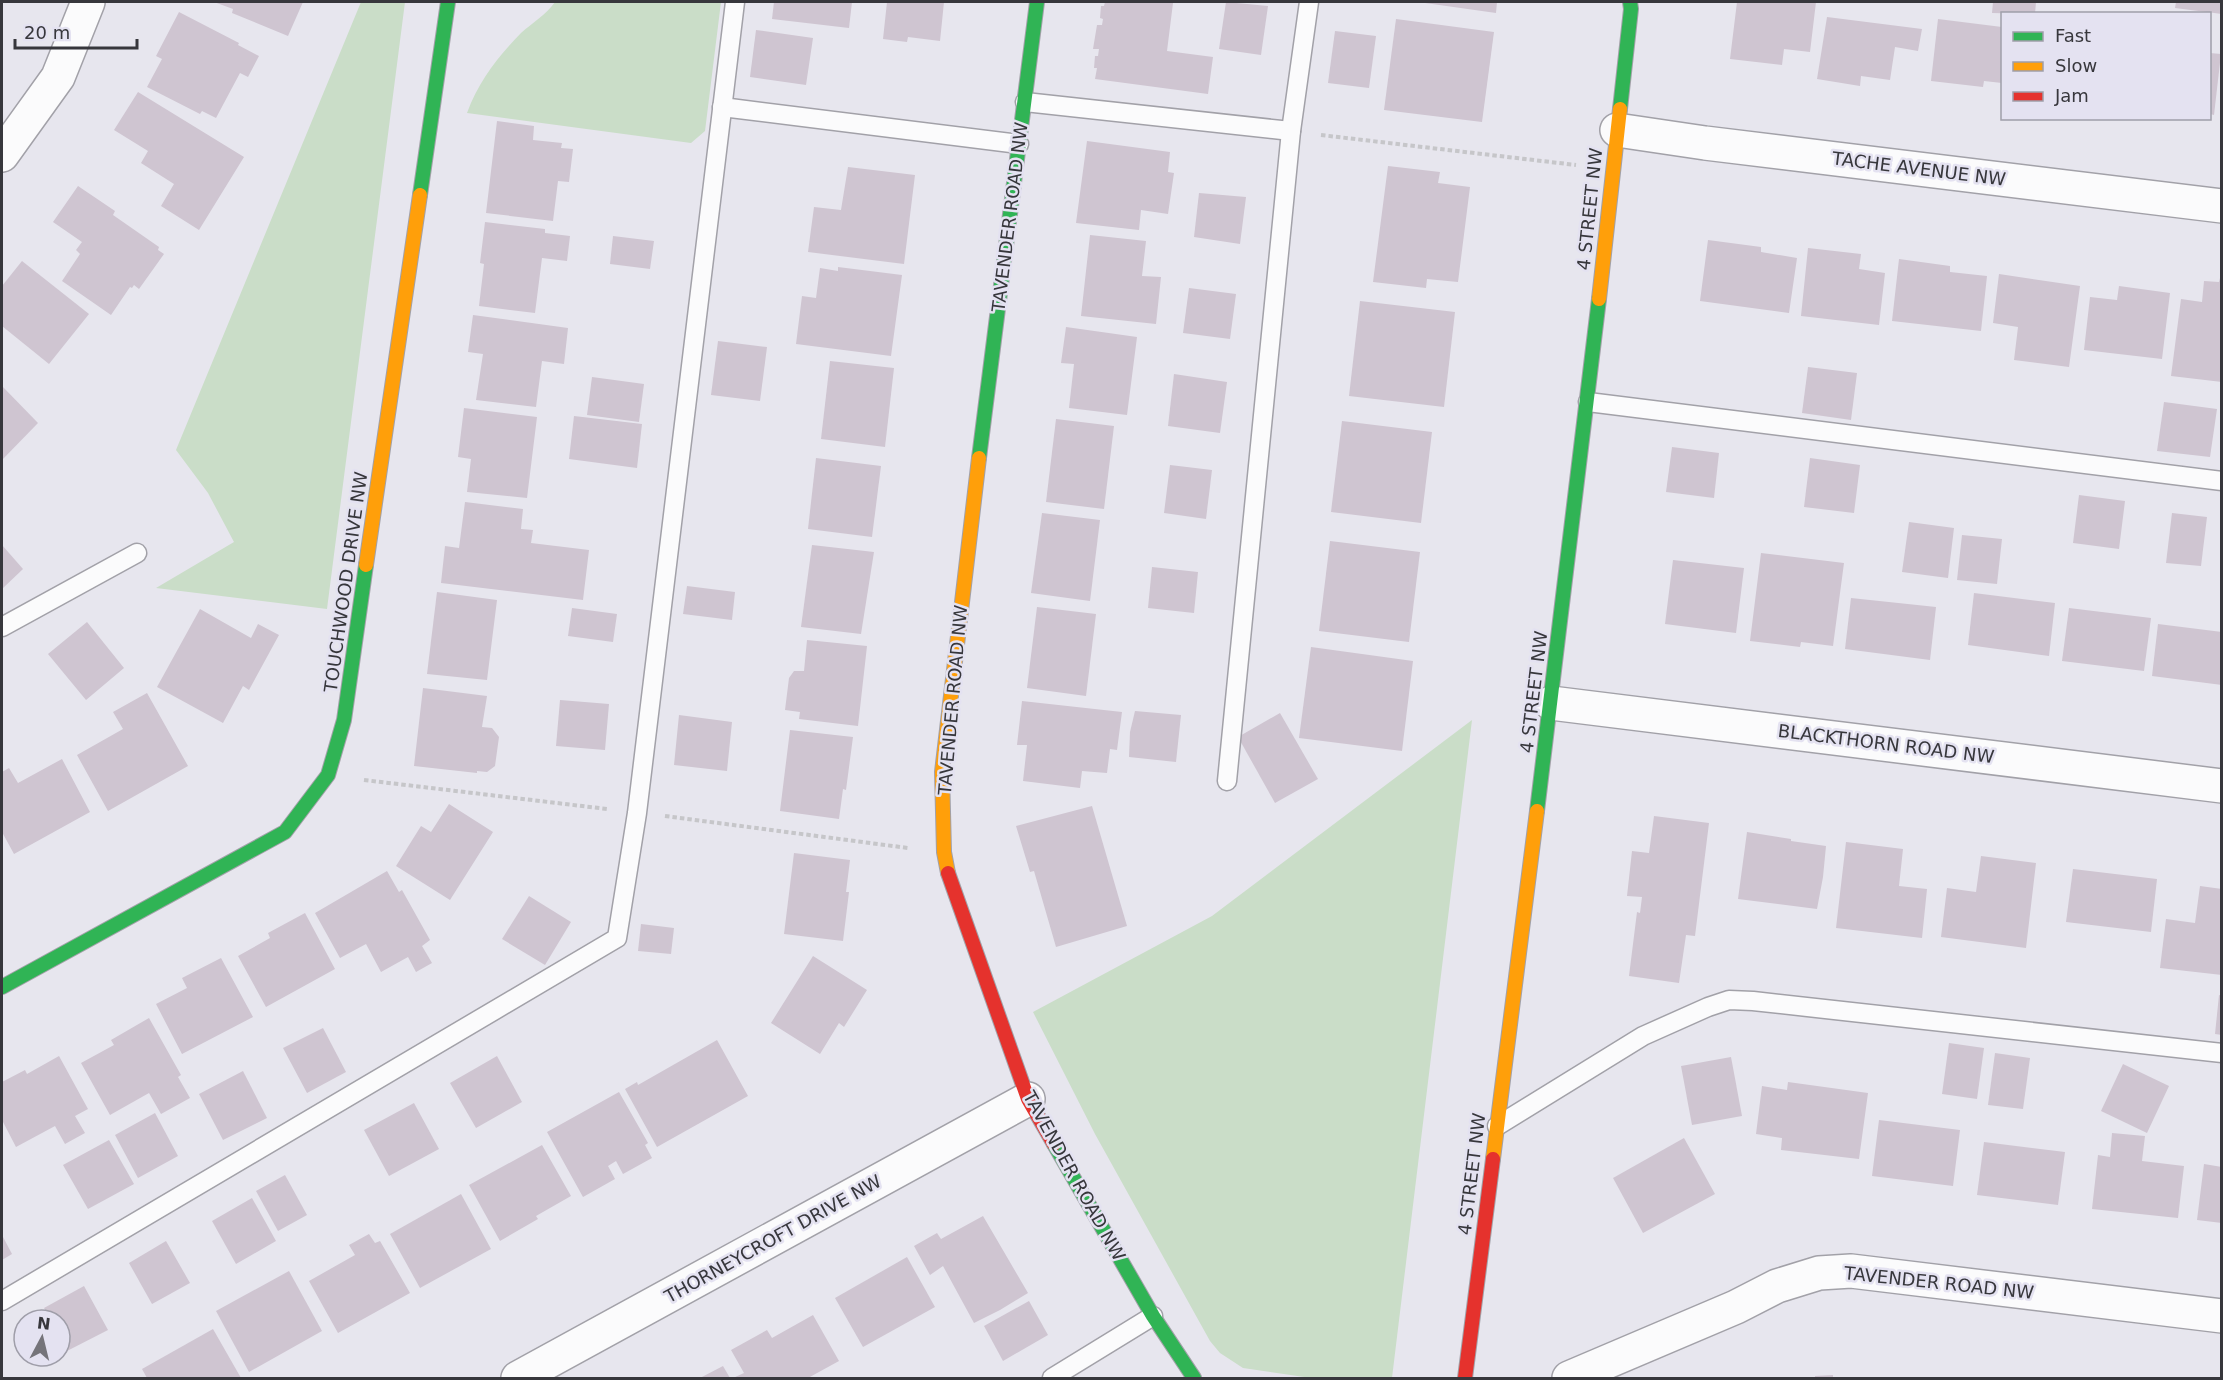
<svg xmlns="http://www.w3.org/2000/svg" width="2223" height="1380" font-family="'DejaVu Sans',sans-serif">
<rect width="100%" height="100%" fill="#e7e6ee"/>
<g fill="#caddc8">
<path d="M361 2H405L327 609 156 588 234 542 208 493 176 450Z"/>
<path d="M555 2H721L705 131 691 143 467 113C479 81 497 58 521 33 532 23 547 14 555 2Z"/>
<path d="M1472 720 1392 1378H1311L1243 1368 1220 1353 1210 1341 1095 1134 1033 1012 1212 916Z"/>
</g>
<g fill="#cfc5d1">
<path d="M214 2H303L288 36 232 13 233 9Z"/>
<path d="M774 2H852L849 28 772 19Z"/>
<path d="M887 2H944L940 41 908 37 907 42 883 39Z"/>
<path d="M1105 2 1173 3 1167 51 1213 57 1208 94 1095 79 1097 68H1094L1095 56H1098L1099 49H1093L1097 25H1102L1103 19 1100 18 1101 6H1104Z"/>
<path d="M1226 2 1268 6 1261 55 1219 49Z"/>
<path d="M1418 2H1497L1496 13Z"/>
<path d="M1737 2H1816L1810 52 1784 49 1782 65 1730 59Z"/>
<path d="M1993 2H2036L2035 14 1992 13Z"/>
<path d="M2176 2H2222V14L2175 8Z"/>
<path d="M179 12 239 43 238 45 259 56 248 77 240 73 216 118 202 111 200 114 147 87 162 59 156 56Z"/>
<path d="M1827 17 1922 29 1918 51 1895 47 1890 80 1861 76 1860 86 1817 79Z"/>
<path d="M1396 19 1494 32 1482 122 1384 110Z"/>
<path d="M1938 19 2002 27V83L1984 81 1983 87 1931 81Z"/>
<path d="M756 30 813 38 806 85 750 77Z"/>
<path d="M1335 31 1376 36 1369 88 1328 83Z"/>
<path d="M2210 53 2221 54 2214 115 2210 114Z"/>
<path d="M138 92 244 157 199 230 161 206 174 184 141 163 148 151 114 130Z"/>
<path d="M497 121 534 126 533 140 562 143 561 148 573 149 569 182 558 181 553 221 486 213Z"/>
<path d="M1087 141 1170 152 1168 172 1174 173 1168 214 1141 210 1139 230 1076 223Z"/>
<path d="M1388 166 1440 172 1438 183 1470 187 1458 282 1427 279 1426 288 1373 282Z"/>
<path d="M848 167 915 175 904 264 808 252 814 207 841 210Z"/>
<path d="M78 186 115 211 113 215 159 247 158 250 164 254 139 289 134 285 132 288 130 287 111 315 62 281 80 254 76 250 82 242 53 222Z"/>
<path d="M1199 193 1246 197 1240 244 1194 237Z"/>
<path d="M485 222 545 229V233L570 236 567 261 542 258 535 313 479 306 484 264 480 263Z"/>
<path d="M1090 235 1146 241 1142 276 1161 277 1156 324 1081 316Z"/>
<path d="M613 236 654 241 650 269 610 264Z"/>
<path d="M1708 240 1761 247V252L1797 258 1789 313 1700 301Z"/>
<path d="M1808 248 1861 254 1859 269 1885 273 1879 325 1801 316Z"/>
<path d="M1899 259 1950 266V272L1987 276 1981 331 1892 321Z"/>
<path d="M22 261 89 314 49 364 2 326V286Z"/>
<path d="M838 267 902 275 891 356 796 344 802 296 816 298 820 268 838 271Z"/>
<path d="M1999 274 2080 286 2069 367 2014 360 2018 327 1993 323Z"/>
<path d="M2220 278 2222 382 2171 376 2181 299 2202 302 2204 281 2219 282Z"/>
<path d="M2119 286 2170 293 2162 359 2084 350 2090 297 2117 300Z"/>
<path d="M1189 288 1236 294 1230 339 1183 333Z"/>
<path d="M1360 301 1455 312 1444 407 1349 396Z"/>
<path d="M473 315 568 328 564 364 542 361 536 407 476 400 483 354 468 352Z"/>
<path d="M1066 327 1137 337 1127 415 1069 408 1074 364 1061 363Z"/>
<path d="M718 341 767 347 760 401 711 395Z"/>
<path d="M830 361 894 368 885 447 821 439Z"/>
<path d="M1808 367 1857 373 1851 420 1802 413Z"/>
<path d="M1174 374 1227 382 1220 433 1168 426Z"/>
<path d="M592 377 644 384 639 422 587 415Z"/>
<path d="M2 386 38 423 2 460Z"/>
<path d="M2164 402 2217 409 2210 457 2157 451Z"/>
<path d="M464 408 537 417 527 498 467 492 471 459 458 457Z"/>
<path d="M574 416 642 424 637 468 569 459Z"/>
<path d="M1056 419 1114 426 1104 509 1046 502Z"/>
<path d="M1342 421 1432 432 1421 523 1331 512Z"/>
<path d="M1672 447 1719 453 1714 498 1666 492Z"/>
<path d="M816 458 881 466 872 537 808 529Z"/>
<path d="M1810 458 1860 465 1854 513 1804 507Z"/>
<path d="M1170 465 1212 470 1206 519 1164 513Z"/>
<path d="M2079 495 2125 501 2119 549 2073 543Z"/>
<path d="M465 502 523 509 521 529 533 530 531 543 589 550 583 600 441 583 445 546 459 548Z"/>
<path d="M1042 513 1100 520 1090 601 1031 593Z"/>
<path d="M2172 513 2207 517 2201 566 2166 563Z"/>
<path d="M1909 522 1954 528 1948 578 1902 572Z"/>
<path d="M1962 535 2002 539 1997 584 1957 580Z"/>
<path d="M1330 541 1420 552 1409 642 1319 631Z"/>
<path d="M2 545 23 569 2 589Z"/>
<path d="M812 545 874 552 861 634 801 627Z"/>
<path d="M1761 553 1844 563 1833 646 1801 642 1800 647 1750 641Z"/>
<path d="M1673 560 1744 568 1736 633 1665 624Z"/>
<path d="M1152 567 1198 572 1194 613 1148 608Z"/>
<path d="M687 586 735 592 732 620 683 614Z"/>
<path d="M437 592 497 600 487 680 427 674Z"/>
<path d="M1974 593 2055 603 2049 656 1968 645Z"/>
<path d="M1851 598 1936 607 1930 660 1845 649Z"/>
<path d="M1037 607 1096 614 1086 696 1027 688Z"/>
<path d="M572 608 617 614 613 642 568 636Z"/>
<path d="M2069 608 2151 618 2144 671 2062 661Z"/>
<path d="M200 609 251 638 258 624 279 635 249 690 243 686 223 723 157 687Z"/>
<path d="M87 622 124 668 86 700 48 654Z"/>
<path d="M2158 624 2222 632V685L2152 676Z"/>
<path d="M807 640 867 646 858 726 799 719 800 712 785 710 789 678 794 671H804Z"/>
<path d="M1311 647 1413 661 1402 751 1299 738Z"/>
<path d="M423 688 487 696 482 727 492 728 499 737 495 766 487 772 477 771V773L414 766Z"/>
<path d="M147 693 188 766 108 811 77 755 123 729 113 712Z"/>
<path d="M560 700 609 704 605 750 556 746Z"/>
<path d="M1022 701 1122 712 1117 750 1110 749 1107 773 1082 771 1080 788 1023 781 1027 745H1017Z"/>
<path d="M1135 711 1181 715 1176 762 1129 757 1130 732Z"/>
<path d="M1280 713 1318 779 1275 803 1238 737Z"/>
<path d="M679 715 732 722 727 771 674 765Z"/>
<path d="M790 730 853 737 846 790 843 789 839 819 780 811Z"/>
<path d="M62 759 90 812 14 854 2 832V772L9 768 18 783Z"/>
<path d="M449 804 493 832 450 900 396 866 421 826 431 832Z"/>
<path d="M1092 806 1127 926 1056 947 1034 871 1030 872 1016 826Z"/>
<path d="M1654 816 1709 823 1695 936 1686 935 1679 983 1629 976 1637 912 1640 913 1642 897 1627 896 1632 851 1649 853Z"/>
<path d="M1747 832 1791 839V841L1826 846 1823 877 1817 909 1738 899Z"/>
<path d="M1846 842 1903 849 1899 886 1927 889 1922 938 1836 928Z"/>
<path d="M794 853 850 860 846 892H849L843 941 784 934Z"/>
<path d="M1981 856 2036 863 2026 948 1941 937 1947 888 1976 892Z"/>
<path d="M2073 869 2157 879 2151 932 2066 922Z"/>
<path d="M387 871 399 892 402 890 430 940 422 946 432 963 416 972 408 957 381 972 366 944 340 958 315 913Z"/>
<path d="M2200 886 2222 889V975L2160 968 2166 919 2195 923Z"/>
<path d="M529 896 571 922 545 965 502 939Z"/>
<path d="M305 913 335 969 266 1007 238 956 270 938 268 933Z"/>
<path d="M641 924 674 928 671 954 638 951Z"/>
<path d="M813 956 867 990 844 1027 839 1023 820 1054 771 1023Z"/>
<path d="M221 958 253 1017 182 1054 156 1004 187 988 182 978Z"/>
<path d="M2219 995 2222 996V1035L2215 1034Z"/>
<path d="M149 1018 181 1075 178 1077 190 1098 161 1114 149 1093 110 1115 81 1063 114 1045 111 1040Z"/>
<path d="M323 1028 346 1072 307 1093 283 1048Z"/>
<path d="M717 1040 748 1096 657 1147 625 1089 637 1082 638 1085Z"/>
<path d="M1949 1043 1984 1048 1977 1099 1942 1094Z"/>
<path d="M1995 1053 2030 1058 2023 1109 1988 1105Z"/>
<path d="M59 1056 88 1109 75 1116 85 1133 65 1144 55 1126 16 1147 2 1120V1082L25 1070 27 1074Z"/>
<path d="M497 1056 522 1102 476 1128 450 1083Z"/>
<path d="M1731 1057 1742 1116 1692 1125 1681 1066Z"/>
<path d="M2123 1064 2169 1086 2147 1133 2101 1111Z"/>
<path d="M243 1071 267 1118 223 1140 199 1094Z"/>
<path d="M1788 1082 1868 1093 1859 1159 1781 1150 1782 1138 1756 1134 1762 1086 1787 1090Z"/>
<path d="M619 1092 648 1143 645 1145 652 1158 623 1174 616 1161 608 1166 615 1179 583 1197 547 1132Z"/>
<path d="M414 1103 439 1149 389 1176 364 1130Z"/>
<path d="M155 1113 178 1156 138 1178 115 1135Z"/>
<path d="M1879 1120 1960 1130 1953 1186 1872 1176Z"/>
<path d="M2112 1133 2145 1136 2142 1161 2184 1166 2178 1218 2092 1209 2098 1155 2110 1157Z"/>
<path d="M1684 1138 1715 1194 1643 1233 1613 1178Z"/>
<path d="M109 1140 134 1184 88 1209 63 1165Z"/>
<path d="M1984 1142 2065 1152 2058 1205 1977 1195Z"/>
<path d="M542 1145 571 1196 536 1216 538 1219 500 1241 469 1185Z"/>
<path d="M2204 1164 2222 1167V1223L2197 1220Z"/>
<path d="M285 1175 307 1215 278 1231 256 1191Z"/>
<path d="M461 1194 491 1249 420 1288 390 1234Z"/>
<path d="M252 1198 276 1241 236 1264 212 1221Z"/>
<path d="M983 1216 1028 1293 1000 1310 974 1323 943 1266 930 1275 914 1246 937 1233 941 1239Z"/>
<path d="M369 1234 375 1243 380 1241 410 1293 338 1333 309 1281 355 1255 349 1245Z"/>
<path d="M2 1235 12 1254 2 1260Z"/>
<path d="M166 1241 190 1283 152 1304 129 1263Z"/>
<path d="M907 1257 935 1307 863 1347 835 1298Z"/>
<path d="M289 1271 322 1331 249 1372 216 1311Z"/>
<path d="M84 1286 108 1330 67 1351 60 1338V1320H51L44 1308Z"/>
<path d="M1029 1301 1048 1335 1003 1361 984 1326Z"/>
<path d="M813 1315 839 1361 808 1378H733L744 1373 731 1350 767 1330 772 1338Z"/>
<path d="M213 1329 241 1378H147L142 1369Z"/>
<path d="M723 1366 730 1378H700Z"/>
<path d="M1833 1375V1378H1815V1376Z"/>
</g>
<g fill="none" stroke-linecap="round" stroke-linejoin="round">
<defs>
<g id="lane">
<path d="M1025 102 1291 131"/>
<path d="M722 107 1019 144"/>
<path d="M1588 402 2222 481"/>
<path d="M2 627 137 553"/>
<path d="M1227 781 1291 131 1309 2"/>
<path d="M1497 1126 1643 1036 1708 1007 1729 1000 1753 1001 2222 1053"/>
<path d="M2 1301 617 938 637 813 735 2"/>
<path d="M1052 1378 1153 1316"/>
</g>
<g id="street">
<path d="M1617 130 1705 143 2222 206"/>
<path d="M2 155 58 77 88 2"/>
<path d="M1551 703 2222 786"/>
<path d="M518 1378 1028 1099"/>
<path d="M1569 1378 1736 1307 1777 1286 1819 1273 1851 1271 2222 1316"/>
</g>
<g id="fast">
<path d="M1620 109 1631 9 1630 2"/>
<path d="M420 195 448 2"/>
<path d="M979 458 1037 2"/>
<path d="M1537 811 1599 299"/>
<path d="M2 987 285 832 328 775 344 720 366 565"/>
<path d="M1054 1144 1153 1316 1194 1378"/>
</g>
<g id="slow">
<path d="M1599 299 1620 109"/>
<path d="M366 565 420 195"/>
<path d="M948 873 944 852 942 772 979 458"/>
<path d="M1493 1159 1537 811"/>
</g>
<g id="jam">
<path d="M948 873 1028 1099 1054 1144"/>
<path d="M1465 1378 1493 1159"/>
</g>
</defs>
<use href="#lane" stroke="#a2a1a8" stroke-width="21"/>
<use href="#street" stroke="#a2a1a8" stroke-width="36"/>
<use href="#fast" stroke="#a2a1a8" stroke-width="16"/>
<use href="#slow" stroke="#a2a1a8" stroke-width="16"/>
<use href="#jam" stroke="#a2a1a8" stroke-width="16"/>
<g stroke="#c6c6c9" stroke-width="4" stroke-dasharray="4.5 3" stroke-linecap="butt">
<path d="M1321 135 1576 165"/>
<path d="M364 780 607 809"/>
<path d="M665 816 908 848"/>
</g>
<use href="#lane" stroke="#fbfbfc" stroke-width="18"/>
<use href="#street" stroke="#fbfbfc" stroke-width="33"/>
<use href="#fast" stroke="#30b455" stroke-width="14"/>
<use href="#slow" stroke="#ff9f0a" stroke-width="14"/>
<use href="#jam" stroke="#e5322d" stroke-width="14"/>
</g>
<g text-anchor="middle" stroke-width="5" stroke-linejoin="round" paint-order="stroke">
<g font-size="18" fill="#37373c" stroke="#e4e2f1">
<text transform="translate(1919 169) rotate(7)" y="6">TACHE AVENUE NW</text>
<text transform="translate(1590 209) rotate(-84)" y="6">4 STREET NW</text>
<text transform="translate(1010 217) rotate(-83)" y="6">TAVENDER ROAD NW</text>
<text transform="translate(346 582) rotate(-82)" y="6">TOUCHWOOD DRIVE NW</text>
<text transform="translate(1534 692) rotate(-83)" y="6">4 STREET NW</text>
<text transform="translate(953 700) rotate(-85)" y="6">TAVENDER ROAD NW</text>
<text transform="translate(1886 744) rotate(7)" y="6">BLACKTHORN ROAD NW</text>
<text transform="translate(1472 1174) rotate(-83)" y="6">4 STREET NW</text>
<text transform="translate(1074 1176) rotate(61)" y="6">TAVENDER ROAD NW</text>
<text transform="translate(773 1239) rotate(-29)" y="6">THORNEYCROFT DRIVE NW</text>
<text transform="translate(1939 1283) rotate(6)" y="6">TAVENDER ROAD NW</text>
</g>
</g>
<rect width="2223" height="1380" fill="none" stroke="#37373c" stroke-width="6"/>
<rect x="2001" y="12" width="210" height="108" fill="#e4e2f1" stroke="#9f9ea9" stroke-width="1.5"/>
<rect x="2013" y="32" width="30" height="9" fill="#30b455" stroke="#9f9ea9" stroke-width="1.5"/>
<text x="2055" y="42" font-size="18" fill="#37373c">Fast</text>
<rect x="2013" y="62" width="30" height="9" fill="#ff9f0a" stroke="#9f9ea9" stroke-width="1.5"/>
<text x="2055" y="72" font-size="18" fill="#37373c">Slow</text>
<rect x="2013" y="92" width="30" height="9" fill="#e5322d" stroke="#9f9ea9" stroke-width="1.5"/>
<text x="2055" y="102" font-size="18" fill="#37373c">Jam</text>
<g transform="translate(42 1338) rotate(7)"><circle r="28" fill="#e4e2f1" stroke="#9f9ea9" stroke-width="1.5"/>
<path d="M0-4.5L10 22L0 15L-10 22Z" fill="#75747a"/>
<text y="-9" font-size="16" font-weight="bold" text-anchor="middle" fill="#37373c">N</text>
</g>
<path d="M15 39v9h122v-9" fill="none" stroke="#37373c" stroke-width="3"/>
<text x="24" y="39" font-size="18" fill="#37373c" stroke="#e4e2f1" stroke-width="4.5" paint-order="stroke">20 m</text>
</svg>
